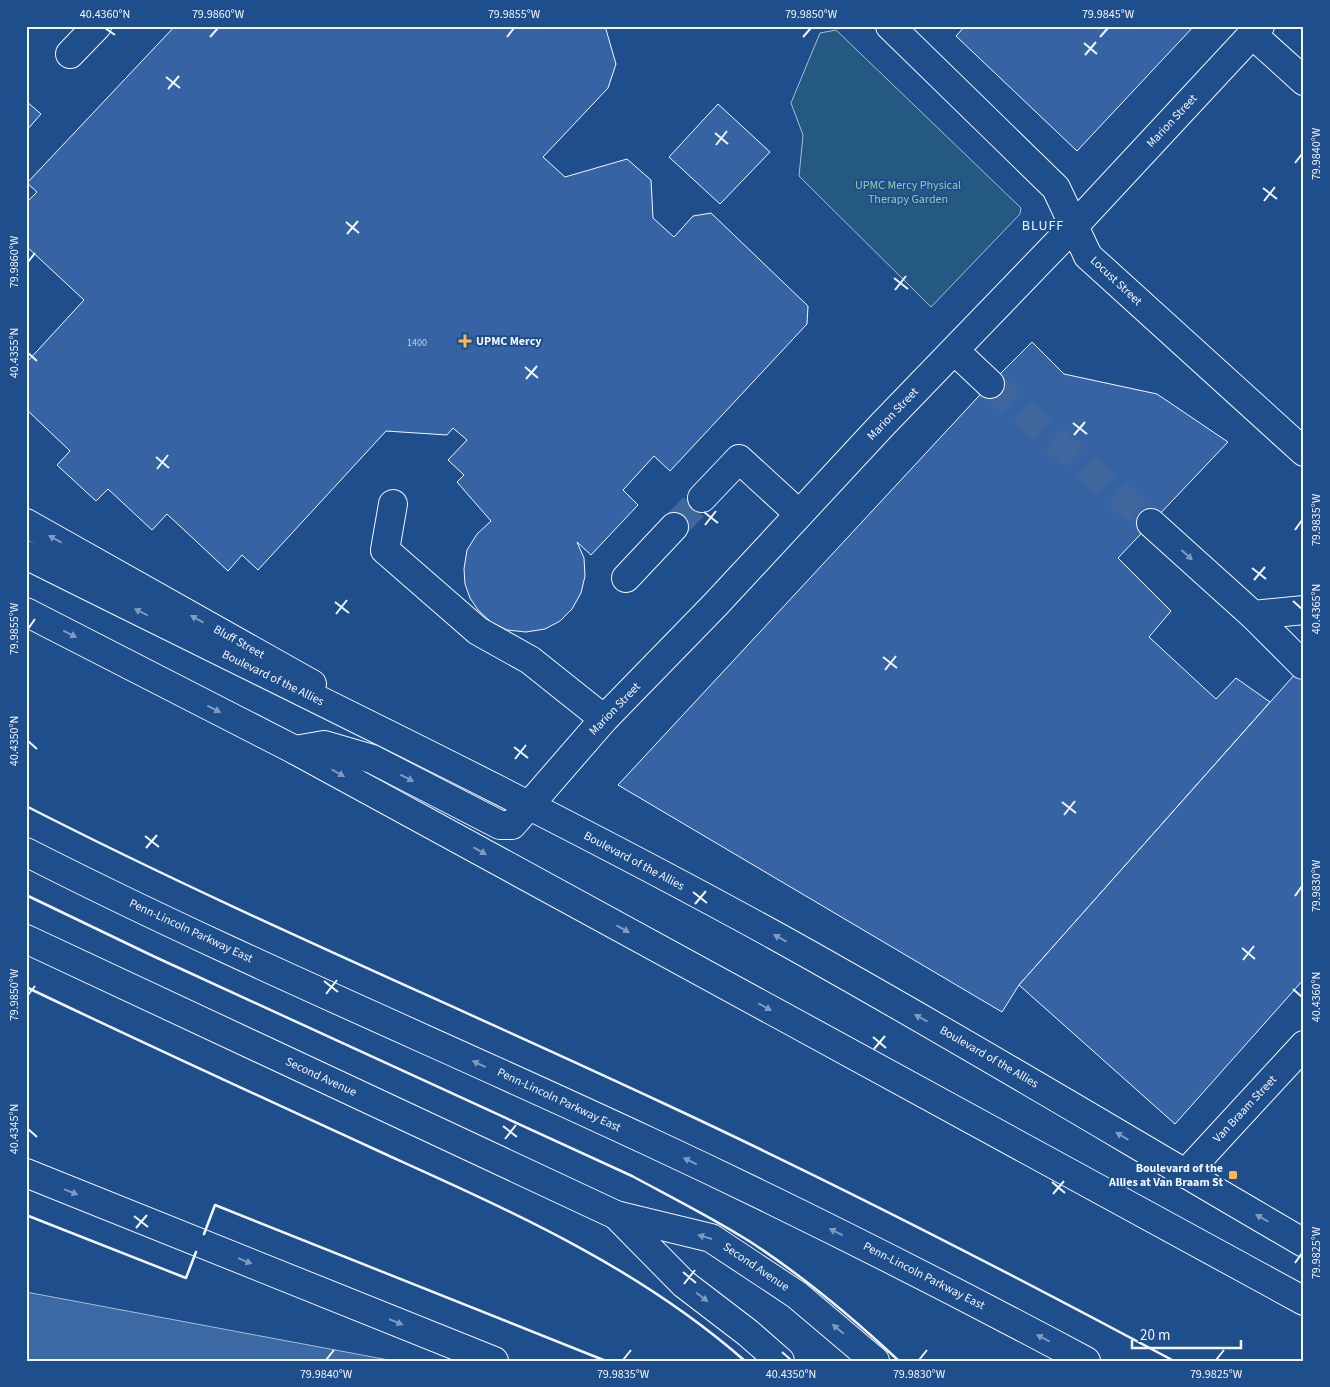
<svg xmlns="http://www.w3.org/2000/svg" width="1330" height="1387" viewBox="0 0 1330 1387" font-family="'Source Sans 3',sans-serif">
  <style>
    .green { fill: #245a82; stroke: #a8bbd7 }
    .water { fill: #3b69a3; stroke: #a8bbd7 }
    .building { fill: #3563a3; stroke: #f2f6ff }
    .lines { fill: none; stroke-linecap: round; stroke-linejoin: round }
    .minor-tunnel { stroke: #3f679d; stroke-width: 28; stroke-dasharray: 28 14; stroke-linecap: butt }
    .minor-casing { stroke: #f2f6ff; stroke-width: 30 }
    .major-casing { stroke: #f2f6ff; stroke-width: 30 }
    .highway-casing { stroke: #f2f6ff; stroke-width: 30 }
    .minor { stroke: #1f4e8c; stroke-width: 28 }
    .major { stroke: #1f4e8c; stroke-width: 28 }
    .highway { stroke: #1f4e8c; stroke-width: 28 }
    .wall { stroke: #f2f6ff; stroke-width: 2.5 }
    .oneway { fill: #7e9ac0 }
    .ticks { fill: none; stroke: #f2f6ff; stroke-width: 2 }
    .poi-dot { fill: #ffb74d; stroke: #1f4e8c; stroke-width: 2 }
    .labels { text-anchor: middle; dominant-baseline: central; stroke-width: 4; stroke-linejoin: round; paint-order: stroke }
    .number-label { font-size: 10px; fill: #c3d1e8 }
    .street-label { font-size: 12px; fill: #f2f6ff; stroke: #1f4e8c }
    .park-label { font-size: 12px; fill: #97c8a6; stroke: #1f4e8c }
    .poi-label { font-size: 12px; font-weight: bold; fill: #f2f6ff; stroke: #1f4e8c; text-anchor: start }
    .neighbourhood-label { font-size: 14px; letter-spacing: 1px; fill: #f2f6ff; stroke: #1f4e8c }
    .neatline { fill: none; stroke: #f2f6ff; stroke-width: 2 }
    .ticks-label { font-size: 12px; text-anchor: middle; fill: #f2f6ff }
  </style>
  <rect width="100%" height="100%" fill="#1f4e8c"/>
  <path class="green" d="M 836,30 L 1021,208 L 1020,214 L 931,307 L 799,176 L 803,135 L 791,103 L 820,33 Z"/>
  <path class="water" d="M 26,1292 L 394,1361 L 26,1361 Z"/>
  <g class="building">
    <path d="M 175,26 L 605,26 L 616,64 L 608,88 L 543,157 L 565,177 L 627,159 L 651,180 L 653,218 L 674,237 L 693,216 L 711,213 L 808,306 L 807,324 L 670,471 L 654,456 L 623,490 L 638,505 L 591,555 L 577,542 L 584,558 L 585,576 L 581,593 L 572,609 L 560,621 L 545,629 L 526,632 L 507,630 L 491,622 L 478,610 L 470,598 L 465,584 L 464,569 L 467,550 L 477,534 L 491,521 L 457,482 L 464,475 L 448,460 L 467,440 L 453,428 L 447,435 L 386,431 L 258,570 L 242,555 L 228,571 L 167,514 L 152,530 L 108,489 L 96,501 L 57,465 L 70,451 L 26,409 L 26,363 L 84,300 L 26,246 L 26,203 L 37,192 L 27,183 Z"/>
    <path d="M 965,26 L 1194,26 L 1077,151 L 956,36 Z"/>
    <path d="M 26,101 L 41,114 L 26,131 Z"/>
    <path d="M 718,104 L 770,152 L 720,204 L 669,157 Z"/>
    <path d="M 1032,342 L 1064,374 L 1157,394 L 1228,442 L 1118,558 L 1171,611 L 1149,637 L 1216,699 L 1236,678 L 1270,702 L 1019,985 L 1002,1012 L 618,785 L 990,384 Z"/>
    <path d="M 1304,664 L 1304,979 L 1175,1124 L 1019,985 Z"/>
  </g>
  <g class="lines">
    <g class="minor-tunnel">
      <path d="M 990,384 L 1151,523"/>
      <path d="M 674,527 L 702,498"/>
    </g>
    <g class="minor-casing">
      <g id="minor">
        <path d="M 890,26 L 1056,188 L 1088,256 L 1304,452"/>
        <path d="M 1252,34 L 1304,81"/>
        <path d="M 70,54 L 97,26"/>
        <path d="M 955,351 L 990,384"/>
        <path d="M 702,498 L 739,459 L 799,514"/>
        <path d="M 393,504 L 385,550 L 478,631 L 530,660 L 604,719"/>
        <path d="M 26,523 L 312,684"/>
        <path d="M 1151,523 L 1253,615 L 1303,665"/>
        <path d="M 626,578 L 674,527"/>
        <path d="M 1253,615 L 1304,610"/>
        <path d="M 295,750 L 324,745 L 372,759 L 500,825 L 512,825 L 604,719 L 715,605 L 883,424 L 1075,225 L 1260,26"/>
        <path d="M 1185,1174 L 1304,1045"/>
      </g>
    </g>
    <g class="major-casing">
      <g id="major">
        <path d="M 26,939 L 616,1215 L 711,1238 L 797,1295 L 875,1361"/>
        <path d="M 616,1215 L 684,1284 L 748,1333 L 780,1361"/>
      </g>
    </g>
    <g class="highway-casing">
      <g id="highway">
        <path d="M 26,555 C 276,680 529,800 774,935 C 953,1034 1127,1140 1304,1243"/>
        <path d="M 26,612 L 295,750 L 1304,1301"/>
        <path d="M 26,852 C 230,956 441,1044 648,1141 C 796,1210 942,1284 1086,1361"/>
        <path d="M 26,1173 L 494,1361"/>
      </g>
    </g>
    <use href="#minor" class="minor"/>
    <use href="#major" class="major"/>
    <use href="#highway" class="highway"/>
    <g class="wall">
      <path d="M 26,806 C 235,913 452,1004 665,1104 C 837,1184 1006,1271 1174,1361"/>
      <path d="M 26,895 L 153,956 L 632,1176 C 671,1197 711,1217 749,1241 C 803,1276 852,1317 899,1361"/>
      <path d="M 26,987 C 145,1044 265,1099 385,1154 C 513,1212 638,1267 745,1361"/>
      <path d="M 26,1215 L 186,1278 L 196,1252"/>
      <path d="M 204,1234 L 215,1205 L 606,1361"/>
    </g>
  </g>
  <defs><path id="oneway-solid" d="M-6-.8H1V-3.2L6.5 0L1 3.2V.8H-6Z" transform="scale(1.25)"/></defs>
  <g class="oneway">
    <use href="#oneway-solid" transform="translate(55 539) rotate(-151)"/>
    <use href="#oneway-solid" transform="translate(1187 555) rotate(42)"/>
    <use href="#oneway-solid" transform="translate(141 612) rotate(-154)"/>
    <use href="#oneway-solid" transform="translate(197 619) rotate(-151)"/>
    <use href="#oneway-solid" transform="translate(70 634) rotate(27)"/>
    <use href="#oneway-solid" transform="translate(214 709) rotate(27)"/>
    <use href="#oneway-solid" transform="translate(338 773) rotate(29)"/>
    <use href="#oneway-solid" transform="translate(407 778) rotate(27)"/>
    <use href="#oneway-solid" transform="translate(480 851) rotate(29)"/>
    <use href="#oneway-solid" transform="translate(623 929) rotate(29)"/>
    <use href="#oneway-solid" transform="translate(780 938) rotate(-151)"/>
    <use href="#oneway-solid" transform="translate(765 1007) rotate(29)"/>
    <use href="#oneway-solid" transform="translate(921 1018) rotate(-151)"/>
    <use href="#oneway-solid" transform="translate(479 1064) rotate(-155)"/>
    <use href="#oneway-solid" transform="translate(1122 1136) rotate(-149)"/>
    <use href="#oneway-solid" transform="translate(690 1161) rotate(-154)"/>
    <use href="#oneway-solid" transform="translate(71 1192) rotate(22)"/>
    <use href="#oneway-solid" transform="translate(1262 1218) rotate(-150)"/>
    <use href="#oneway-solid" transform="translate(836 1232) rotate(-153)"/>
    <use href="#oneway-solid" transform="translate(705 1237) rotate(-164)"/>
    <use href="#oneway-solid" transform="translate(245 1261) rotate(22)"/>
    <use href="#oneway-solid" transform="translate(702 1297) rotate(37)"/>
    <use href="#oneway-solid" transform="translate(396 1322) rotate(22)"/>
    <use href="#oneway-solid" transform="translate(838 1329) rotate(-140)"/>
    <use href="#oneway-solid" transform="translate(1043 1338) rotate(-152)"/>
  </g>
  <path class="ticks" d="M 105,28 L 115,35M 210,37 L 218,28M 507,37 L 514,28M 803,37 L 811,28M 1100,37 L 1108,28M 1084,43 L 1097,54M 1085,55 L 1096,42M 166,77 L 180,88M 168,89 L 179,76M 715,133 L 728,144M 716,145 L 727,131M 1295,163 L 1302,154M 1263,188 L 1277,199M 1264,201 L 1275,187M 346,222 L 359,233M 347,234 L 358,221M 28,262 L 35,253M 894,278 L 908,289M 895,290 L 906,276M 28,353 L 37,361M 525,367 L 538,378M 526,379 L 537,366M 1073,423 L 1087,434M 1074,435 L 1085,422M 156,457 L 169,468M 157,469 L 168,455M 704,512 L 718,523M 705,525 L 716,511M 1295,530 L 1302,520M 1252,568 L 1266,579M 1254,580 L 1265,567M 1293,601 L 1302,609M 335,602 L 349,613M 336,614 L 347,600M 28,629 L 35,619M 883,657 L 897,668M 885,670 L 896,656M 28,741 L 37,749M 514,747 L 528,758M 515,759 L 526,745M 1062,802 L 1076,813M 1064,815 L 1075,801M 145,836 L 159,847M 146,848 L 157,835M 693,892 L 707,903M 1295,896 L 1302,886M 695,904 L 706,891M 1242,948 L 1255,959M 1243,960 L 1254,946M 324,981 L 338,992M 1293,989 L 1302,997M 326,994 L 337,980M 28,995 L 35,986M 873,1037 L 886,1048M 874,1049 L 885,1036M 503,1126 L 517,1137M 28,1129 L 37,1137M 505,1139 L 516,1125M 1052,1182 L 1065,1193M 1053,1194 L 1064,1181M 134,1216 L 148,1227M 136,1228 L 147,1215M 1295,1263 L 1302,1253M 683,1272 L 696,1283M 684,1284 L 695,1270M 782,1352 L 791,1360M 326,1360 L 334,1350M 623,1360 L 631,1350M 919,1360 L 927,1350M 1216,1360 L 1224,1350"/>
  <g class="poi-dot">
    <path d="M462.5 333.5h5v5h5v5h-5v5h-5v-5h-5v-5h5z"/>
    <rect x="1228" y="1170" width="10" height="10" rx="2.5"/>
  </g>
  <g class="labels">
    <g class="number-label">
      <text x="417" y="343">1400</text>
    </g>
    <g class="street-label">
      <text transform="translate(1172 121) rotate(-47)">Marion Street</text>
      <text transform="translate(1116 281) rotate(43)">Locust Street</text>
      <text transform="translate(893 414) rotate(-46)">Marion Street</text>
      <text transform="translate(239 642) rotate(29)">Bluff Street</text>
      <text transform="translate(273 678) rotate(26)">Boulevard of the Allies</text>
      <text transform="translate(615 709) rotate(-46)">Marion Street</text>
      <text transform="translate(634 861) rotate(28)">Boulevard of the Allies</text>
      <text transform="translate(191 931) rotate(25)">Penn-Lincoln Parkway East</text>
      <text transform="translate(989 1057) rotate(30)">Boulevard of the Allies</text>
      <text transform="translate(321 1077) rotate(25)">Second Avenue</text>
      <text transform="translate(559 1100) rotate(25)">Penn-Lincoln Parkway East</text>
      <text transform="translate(1245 1109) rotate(-47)">Van Braam Street</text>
      <text transform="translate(756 1267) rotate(34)">Second Avenue</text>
      <text transform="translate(924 1276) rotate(27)">Penn-Lincoln Parkway East</text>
    </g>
    <g class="park-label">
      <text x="908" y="185">UPMC Mercy Physical<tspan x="908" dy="14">Therapy Garden</tspan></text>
    </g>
    <g class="poi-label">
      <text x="476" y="341">UPMC Mercy</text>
      <text x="1223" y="1168" text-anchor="end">Boulevard of the<tspan x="1223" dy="14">Allies at Van Braam St</tspan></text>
    </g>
    <g class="neighbourhood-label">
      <text x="1043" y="226">BLUFF</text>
    </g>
  </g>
  <rect width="1330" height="1387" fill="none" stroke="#1f4e8c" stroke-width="55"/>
  <path d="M1132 1340v8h109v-8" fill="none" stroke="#f2f6ff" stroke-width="2.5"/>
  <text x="1140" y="1340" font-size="15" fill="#f2f6ff" stroke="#1f4e8c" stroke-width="4" paint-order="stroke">20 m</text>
  <rect x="28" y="28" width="1274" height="1332" class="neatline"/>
  <g class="ticks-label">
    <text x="105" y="18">40.4360°N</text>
    <text x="218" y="18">79.9860°W</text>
    <text x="514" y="18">79.9855°W</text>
    <text x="811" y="18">79.9850°W</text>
    <text x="1108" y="18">79.9845°W</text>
    <text transform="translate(1316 154) rotate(-90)" y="4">79.9840°W</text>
    <text transform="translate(14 262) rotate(-90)" y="4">79.9860°W</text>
    <text transform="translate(14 353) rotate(-90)" y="4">40.4355°N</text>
    <text transform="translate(1316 520) rotate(-90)" y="4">79.9835°W</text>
    <text transform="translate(1316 609) rotate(-90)" y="4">40.4365°N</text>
    <text transform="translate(14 629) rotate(-90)" y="4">79.9855°W</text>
    <text transform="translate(14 741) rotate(-90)" y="4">40.4350°N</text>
    <text transform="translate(1316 886) rotate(-90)" y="4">79.9830°W</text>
    <text transform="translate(14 995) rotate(-90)" y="4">79.9850°W</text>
    <text transform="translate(1316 997) rotate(-90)" y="4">40.4360°N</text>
    <text transform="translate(14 1129) rotate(-90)" y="4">40.4345°N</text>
    <text transform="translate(1316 1253) rotate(-90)" y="4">79.9825°W</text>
    <text x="326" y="1378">79.9840°W</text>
    <text x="623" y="1378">79.9835°W</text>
    <text x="791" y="1378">40.4350°N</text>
    <text x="919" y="1378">79.9830°W</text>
    <text x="1216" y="1378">79.9825°W</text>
  </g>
</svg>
